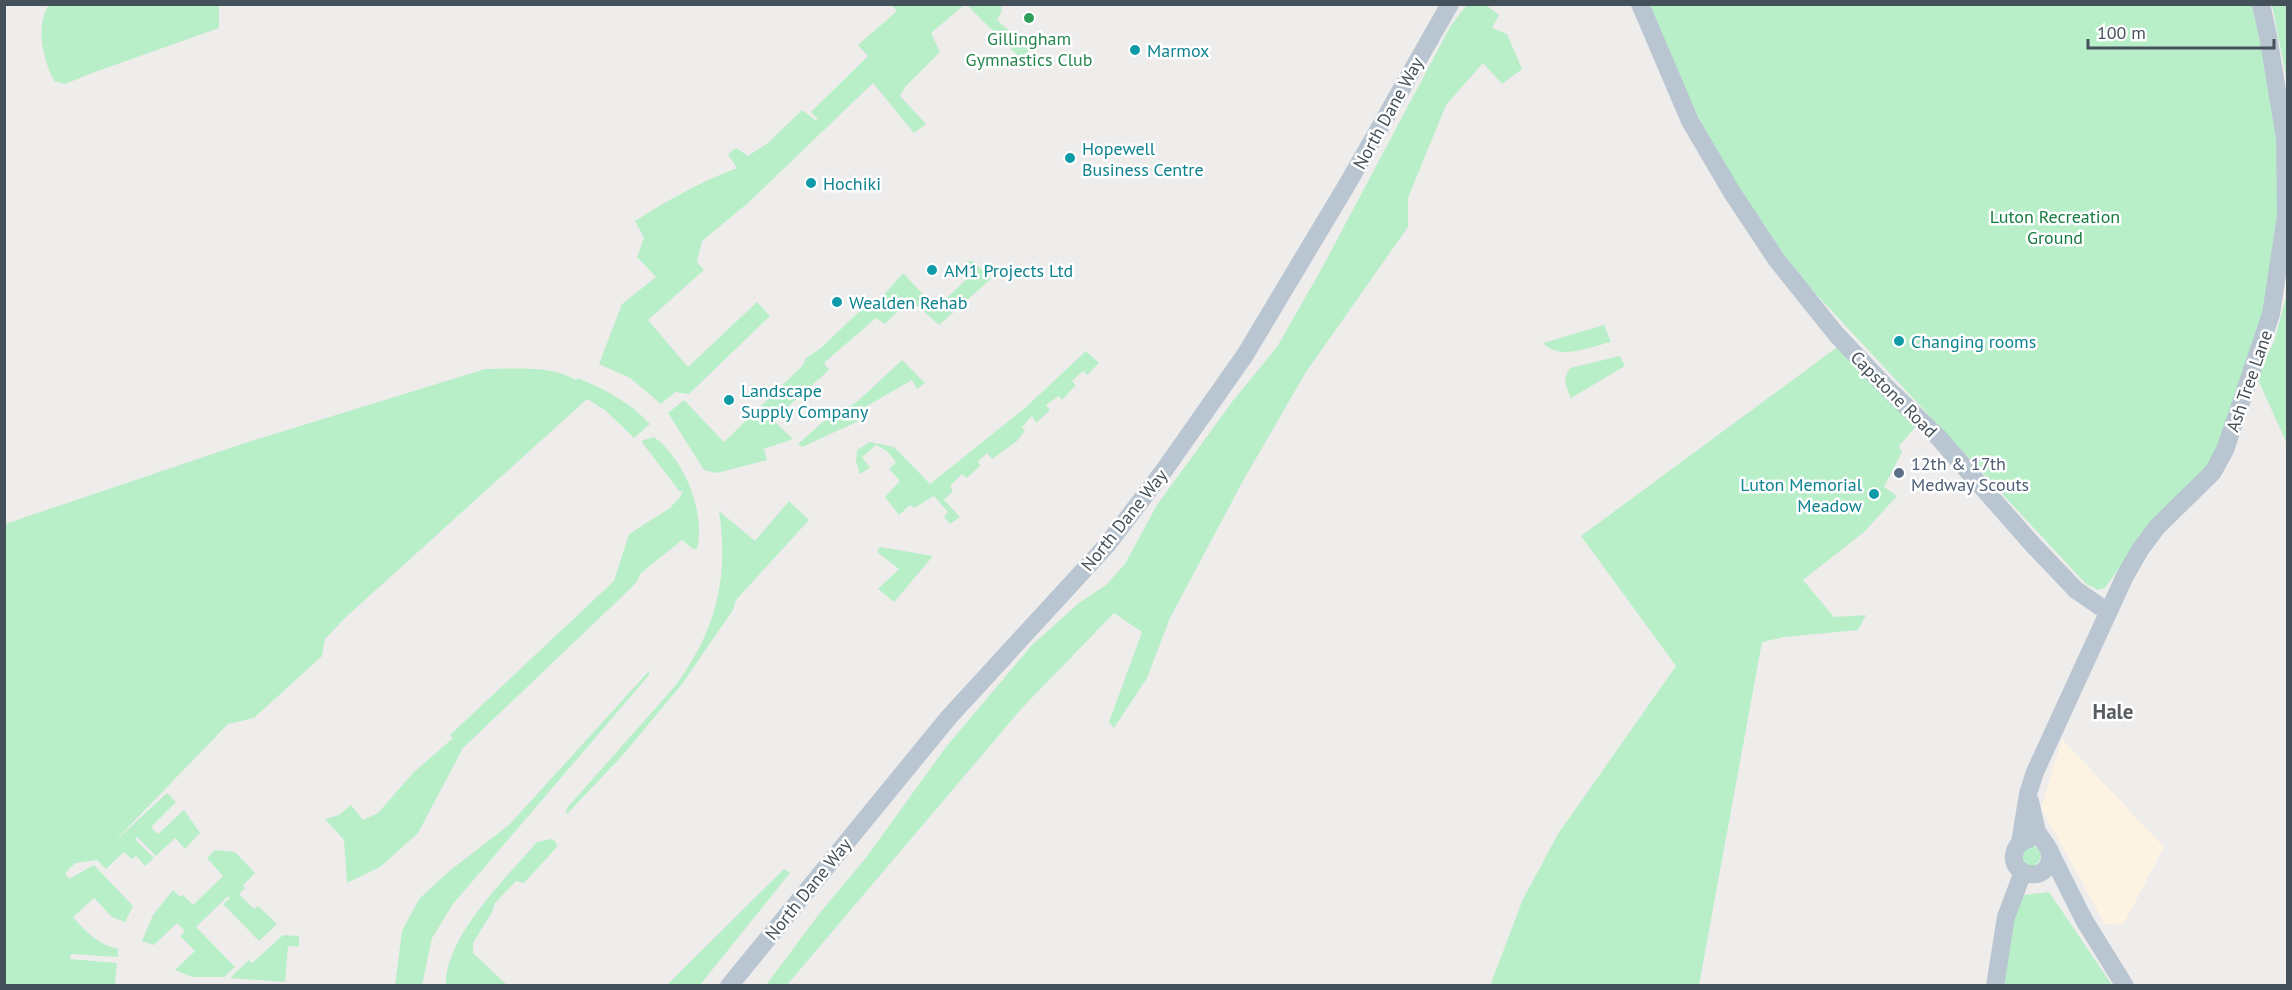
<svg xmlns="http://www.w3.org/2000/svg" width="2292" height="990" viewBox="0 0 2292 990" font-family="'PT Sans',sans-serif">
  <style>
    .commercial { fill: #fcf3e3 }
    .green { fill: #b8efc9 }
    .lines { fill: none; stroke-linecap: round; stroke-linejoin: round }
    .secondary { stroke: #b9c6d1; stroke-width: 18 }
    .leisure-dot { fill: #2e9e5b; stroke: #fff; stroke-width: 2 }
    .culture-dot { fill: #0f9aa8; stroke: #fff; stroke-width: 2 }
    .service-dot { fill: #5c6f8a; stroke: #fff; stroke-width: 2 }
    .labels { text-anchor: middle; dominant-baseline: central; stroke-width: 5; stroke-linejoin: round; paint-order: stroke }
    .leisure-label { font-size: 18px; fill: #27864d; stroke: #fff }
    .culture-label { font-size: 18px; fill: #0d838f; stroke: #fff; text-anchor: start }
    .street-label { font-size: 18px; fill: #44515a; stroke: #fff }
    .park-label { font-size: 18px; fill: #147b3f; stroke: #fff }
    .service-label { font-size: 18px; fill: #4e5e75; stroke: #fff; text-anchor: start }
    .quarter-label { font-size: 21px; font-weight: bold; fill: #595d61; stroke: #fff }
  </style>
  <rect width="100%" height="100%" fill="#efecec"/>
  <path class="commercial" d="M 2062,739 L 2164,847 L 2123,925 L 2105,924 L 2041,808 Z"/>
  <g class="green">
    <path d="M 49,4 L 219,5 L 219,28 L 95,72 L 65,84 L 54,81 C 43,59 35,27 49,4 Z"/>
    <path d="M 891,5 L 964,5 L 931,33 L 940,52 L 905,87 L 900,96 L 926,124 L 914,133 L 873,83 L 748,203 L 702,241 L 697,262 L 704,270 L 648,320 L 688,367 L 757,302 L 770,316 L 689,394 L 675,392 L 661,404 L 630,378 L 599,364 L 622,304 L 656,277 L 637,257 L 644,238 L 635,221 C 668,200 700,182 737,168 L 728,154 L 736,148 L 748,156 L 768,143 L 802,110 L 815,120 L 818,119 L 811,112 L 868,56 L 858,45 L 897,11 Z"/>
    <path d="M 967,5 L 1001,5 L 1002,11 L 997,20 L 1031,50 L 1020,58 Z"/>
    <path d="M 1467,5 L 1486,5 L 1499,15 L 1492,28 L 1507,34 L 1522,69 L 1502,84 L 1483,63 L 1446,105 L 1408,198 L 1408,227 L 1306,372 L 1244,479 L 1170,618 L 1147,678 L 1114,728 L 1109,722 L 1142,632 L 1114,613 L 1022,708 L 787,985 L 766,985 L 819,914 L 865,859 L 946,747 L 1032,645 L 1079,603 L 1106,585 L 1125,564 L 1157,505 L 1232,402 L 1277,347 L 1322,268 L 1451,25 Z"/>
    <path d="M 1644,5 L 2253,5 L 2276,120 L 2279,227 L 2269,307 L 2215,458 L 2119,568 L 2105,588 L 2098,590 L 2086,584 L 1803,280 L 1742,197 L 1717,156 Z"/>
    <path d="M 2272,5 L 2287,5 L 2287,81 Z"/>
    <path d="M 968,261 L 973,261 L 991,279 L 939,325 L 910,299 L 885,324 L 876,318 L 824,363 L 829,370 L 773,420 L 793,439 L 764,449 L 767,460 L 717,473 L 704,470 L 668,413 L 684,400 L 724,442 L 803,365 L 805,359 L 821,348 L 866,305 L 881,298 L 903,273 L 936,308 L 969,277 L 961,268 Z"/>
    <path d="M 2287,293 L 2287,444 L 2256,375 L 2274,342 Z"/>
    <path d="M 1604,325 L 1611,342 C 1589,347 1560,361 1543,343 Z"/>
    <path d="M 1840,345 L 1918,424 L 1899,446 L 1902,452 L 1884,487 L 1897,496 L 1864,532 L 1803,580 L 1834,617 L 1866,615 L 1858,630 L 1784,637 L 1762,642 L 1699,985 L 1490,986 L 1523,899 L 1558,834 L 1676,666 L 1581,536 Z"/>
    <path d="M 1086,351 L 1099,363 L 1087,375 L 1083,371 L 1072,381 L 1076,385 L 1062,400 L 1059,396 L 1046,405 L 1050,410 L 1036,423 L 1032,416 L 1022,427 L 1025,431 L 1017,441 L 992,459 L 987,453 L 978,461 L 980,466 L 967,478 L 962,474 L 950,486 L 953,491 L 944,500 L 960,517 L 950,524 L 944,517 L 948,512 L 934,496 L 914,508 L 910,505 L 899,515 L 885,497 L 900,481 L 889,469 L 896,462 L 887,451 L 876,445 L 862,457 L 870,468 L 860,474 L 856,462 L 857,450 L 870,442 L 894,447 L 930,484 L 1025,408 Z"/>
    <path d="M 1620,356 L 1625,366 L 1571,398 C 1566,386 1562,380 1570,368 Z"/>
    <path d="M 902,360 L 925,383 L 917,389 L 912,380 L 862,409 L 863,419 L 802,447 L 798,444 L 832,414 L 842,411 L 858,401 Z"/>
    <path d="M 485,369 C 514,369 550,365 576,380 L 578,378 C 604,389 630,402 650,424 L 634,438 L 605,410 L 587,399 L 346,617 L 325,639 L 322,656 L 254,718 L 228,724 L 112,844 L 167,793 L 176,802 L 151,827 L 158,834 L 184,810 L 200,833 L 185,849 L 175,838 L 156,856 L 137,837 L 135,839 L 154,858 L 145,866 L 136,856 L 132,859 L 124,852 L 106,869 L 97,860 L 75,863 L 65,873 L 69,879 L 94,865 L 133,906 L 125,922 L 112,917 L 94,898 L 73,917 C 86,932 99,945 118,949 L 118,957 L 71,954 L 70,959 L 117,963 L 115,985 L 5,985 L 5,524 L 248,442 Z"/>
    <path d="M 654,437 C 684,459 706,512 697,549 L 693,549 L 682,540 L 640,574 L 638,580 L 632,587 L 463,748 L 418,833 L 380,867 L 347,883 L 344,840 L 325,819 L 339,815 L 351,805 L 363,820 L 378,813 L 413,773 L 453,738 L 450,735 L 614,581 L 629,534 L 670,508 L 680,497 L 683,490 L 680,492 L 641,441 Z"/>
    <path d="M 789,501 L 809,520 L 736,600 L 733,610 L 682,684 L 622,756 L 566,815 L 567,808 L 676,685 C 716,630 729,578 719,511 L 755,541 Z"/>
    <path d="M 880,547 L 933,556 L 894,602 L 878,589 L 899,569 L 877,552 Z"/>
    <path d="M 649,671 L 649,675 L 453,904 L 432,938 L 422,985 L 395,985 L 402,931 L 419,899 L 448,872 L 509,825 Z"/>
    <path d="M 551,839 L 556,842 L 557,847 L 524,883 L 516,881 L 495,903 L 492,912 L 473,943 L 473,953 L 507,985 L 446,985 C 444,938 507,877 537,842 Z"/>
    <path d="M 2032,845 L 2038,848 C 2044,856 2041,861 2034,866 L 2025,865 L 2020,853 Z"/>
    <path d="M 215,850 L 235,852 L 255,873 L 243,885 L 245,888 L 239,894 L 254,909 L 258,906 L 277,924 L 259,941 L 223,904 L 230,898 L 228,896 L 196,927 L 235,967 L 224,977 L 192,977 L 175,970 L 195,951 L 180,936 L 185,931 L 177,923 L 154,945 L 142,941 L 153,915 L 173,890 L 180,897 L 183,895 L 193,905 L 223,876 L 207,858 Z"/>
    <path d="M 784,869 L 790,873 L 700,985 L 667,985 Z"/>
    <path d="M 2049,892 L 2112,985 L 2001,986 L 2008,928 L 2024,895 Z"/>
    <path d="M 283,935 L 299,936 L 299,947 L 288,946 L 285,982 L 230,978 L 249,960 L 252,963 Z"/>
  </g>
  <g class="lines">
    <g class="secondary">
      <path d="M 1640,4 L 1690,121 L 1731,191 L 1776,259 L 1836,334 L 1886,387 L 1938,437 L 2033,545 L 2076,590 L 2108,612"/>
      <path d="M 2030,801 L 2037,832 L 2047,846 L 2084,920 L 2125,986"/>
      <path d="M 2029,839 C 2023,840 2018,843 2015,851 C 2006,878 2054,886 2050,851"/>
      <path d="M 2020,843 L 2028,794 L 2035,772 L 2125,576 L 2140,550 L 2157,527 L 2213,472 L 2225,450 L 2271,314 L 2286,216 L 2285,138 L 2268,36 L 2261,4"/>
      <path d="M 729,986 L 949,717 L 1107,545 L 1165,469 L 1245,355 L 1348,183 L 1450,4"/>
      <path d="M 1995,986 L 2006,917 L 2023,872"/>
    </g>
  </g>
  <circle class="leisure-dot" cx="1029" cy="18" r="6"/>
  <g class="culture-dot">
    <circle cx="1135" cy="50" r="6"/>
    <circle cx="1070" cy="158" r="6"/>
    <circle cx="811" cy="183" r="6"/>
    <circle cx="932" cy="270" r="6"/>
    <circle cx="837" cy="302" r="6"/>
    <circle cx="1899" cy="341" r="6"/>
    <circle cx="729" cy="400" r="6"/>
    <circle cx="1874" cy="494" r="6"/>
  </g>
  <circle class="service-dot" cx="1899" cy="473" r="6"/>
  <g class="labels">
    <g class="leisure-label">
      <text x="1029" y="38">Gillingham<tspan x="1029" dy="21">Gymnastics Club</tspan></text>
    </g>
    <g class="culture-label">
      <text x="1147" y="50">Marmox</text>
      <text x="1082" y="148">Hopewell<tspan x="1082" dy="21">Business Centre</tspan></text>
      <text x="823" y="183">Hochiki</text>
      <text x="944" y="270">AM1 Projects Ltd</text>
      <text x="849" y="302">Wealden Rehab</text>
      <text x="1911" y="341">Changing rooms</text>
      <text x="741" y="390">Landscape<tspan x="741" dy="21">Supply Company</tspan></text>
      <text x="1862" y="484" text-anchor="end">Luton Memorial<tspan x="1862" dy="21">Meadow</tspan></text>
    </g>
    <g class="street-label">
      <text transform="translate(1388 113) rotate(-61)">North Dane Way</text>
      <text transform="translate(2249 381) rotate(-71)">Ash Tree Lane</text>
      <text transform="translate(1894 394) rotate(45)">Capstone Road</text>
      <text transform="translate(1124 520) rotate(-51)">North Dane Way</text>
      <text transform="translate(808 889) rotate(-51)">North Dane Way</text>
    </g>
    <g class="park-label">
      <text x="2055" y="216">Luton Recreation<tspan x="2055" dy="21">Ground</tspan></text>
    </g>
    <g class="service-label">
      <text x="1911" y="463">12th &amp; 17th<tspan x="1911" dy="21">Medway Scouts</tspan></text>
    </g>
    <g class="quarter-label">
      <text x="2113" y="711">Hale</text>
    </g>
  </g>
  <rect width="2292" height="990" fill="none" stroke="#44515a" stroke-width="12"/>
  <path d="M2088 39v9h186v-9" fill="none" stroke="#44515a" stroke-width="3"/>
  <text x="2097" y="39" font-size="18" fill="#44515a" stroke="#ffffff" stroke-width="4.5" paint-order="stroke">100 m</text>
</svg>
